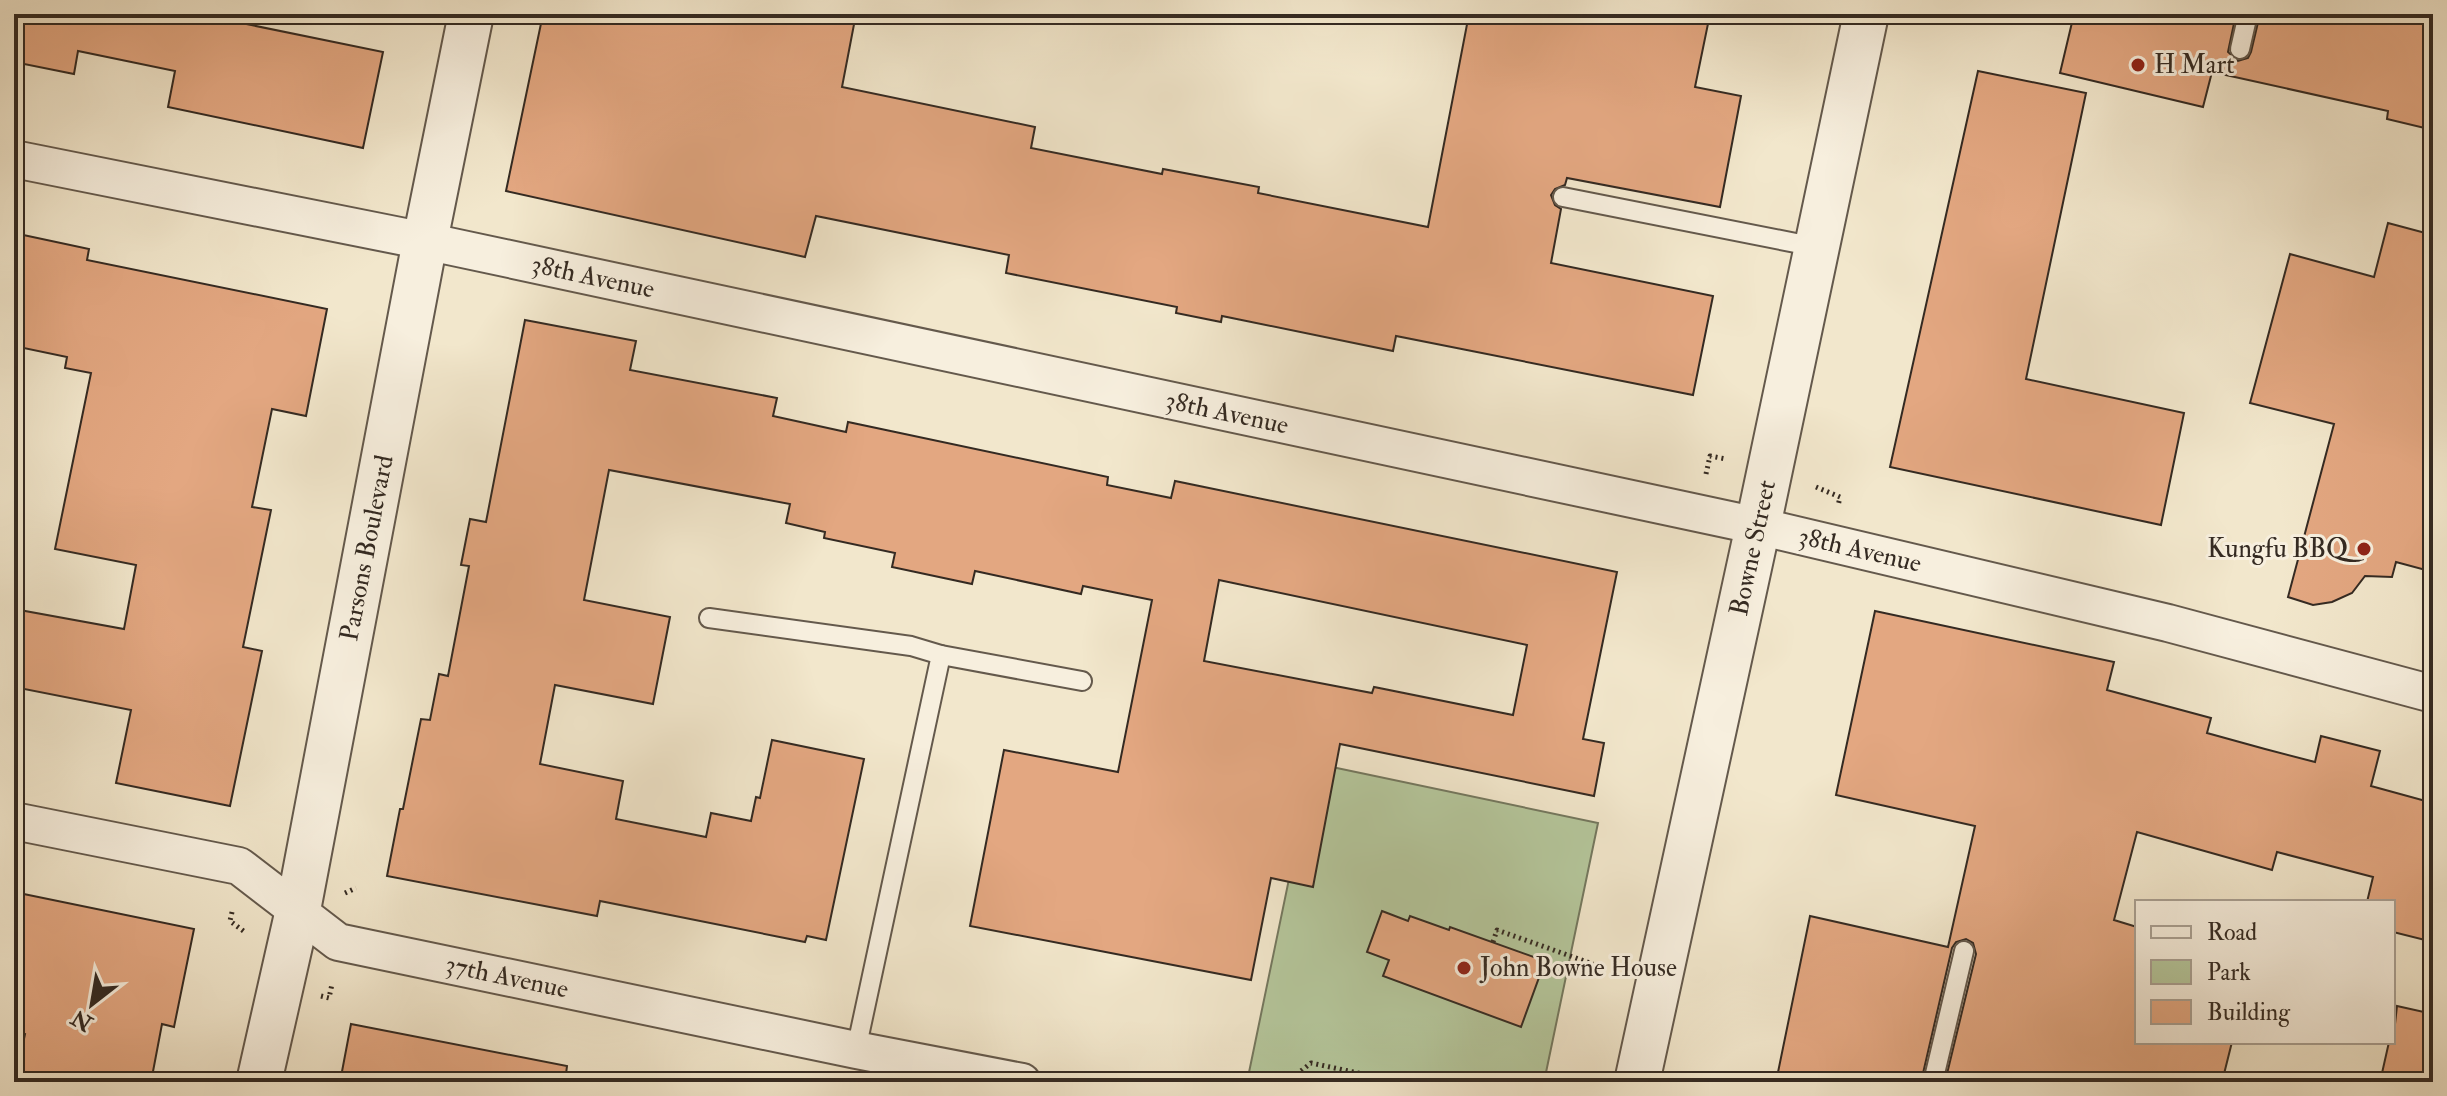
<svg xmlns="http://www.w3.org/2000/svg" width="2447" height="1096" viewBox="0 0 2447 1096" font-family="'IM FELL Double Pica',serif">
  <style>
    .green { fill: #b5c79c; stroke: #74785f; stroke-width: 2 }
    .building { fill: #e3a781; stroke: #342a22; stroke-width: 2; fill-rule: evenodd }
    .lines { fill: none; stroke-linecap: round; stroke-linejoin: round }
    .service-casing { stroke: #64594c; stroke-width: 22 }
    .minor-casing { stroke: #64594c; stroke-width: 40 }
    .tertiary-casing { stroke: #64594c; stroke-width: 48 }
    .path { stroke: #342a22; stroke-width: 5; stroke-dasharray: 2 4; stroke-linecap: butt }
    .service { stroke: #f7efde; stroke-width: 18 }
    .minor { stroke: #f7efde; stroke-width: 36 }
    .tertiary { stroke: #f7efde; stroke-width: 44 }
    .poi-dot { fill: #8f2418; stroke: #f7efde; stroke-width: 3 }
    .labels { text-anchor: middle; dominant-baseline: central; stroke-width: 6; stroke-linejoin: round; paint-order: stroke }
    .poi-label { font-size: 26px; fill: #342a22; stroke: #f7efde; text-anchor: start }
    .street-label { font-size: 26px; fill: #342a22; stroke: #f7efde }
  </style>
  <rect width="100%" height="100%" fill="#f2e7cc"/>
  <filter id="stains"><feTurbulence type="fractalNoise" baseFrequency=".0025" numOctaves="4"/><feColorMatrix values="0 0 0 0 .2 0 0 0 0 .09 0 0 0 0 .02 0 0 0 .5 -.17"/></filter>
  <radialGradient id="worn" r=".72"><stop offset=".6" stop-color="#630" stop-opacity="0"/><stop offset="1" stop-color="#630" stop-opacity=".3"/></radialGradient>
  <path class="green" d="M 1313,763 L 1598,823 L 1544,1082 L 1247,1082 Z"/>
  <g class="building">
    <path d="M 14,14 L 197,14 L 383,52 L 363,148 L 168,107 L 175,71 L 78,51 L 74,74 L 14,62 Z"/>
    <path d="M 543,14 L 856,14 L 842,87 L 1035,127 L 1031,148 L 1162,174 L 1163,169 L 1259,187 L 1258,193 L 1428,227 L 1469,14 L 1710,14 L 1695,87 L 1741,96 L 1720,207 L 1567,178 L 1565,185 L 1555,189 L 1551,195 L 1555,205 L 1561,209 L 1551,263 L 1713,296 L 1693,395 L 1396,336 L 1393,351 L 1222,316 L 1221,322 L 1176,313 L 1177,307 L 1006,273 L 1009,255 L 816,216 L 805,257 L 506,191 Z"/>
    <path d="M 2074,14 L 2236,14 L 2228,52 L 2238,61 L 2248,58 L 2251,52 L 2260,14 L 2433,14 L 2433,130 L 2387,119 L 2388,111 L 2212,72 L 2203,107 L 2060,73 Z"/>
    <path d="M 1978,71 L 2086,93 L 2026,379 L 2184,413 L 2161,525 L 1890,467 Z"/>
    <path d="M 2388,223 L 2433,235 L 2433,572 L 2396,562 L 2392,577 L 2365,576 L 2352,593 L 2332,602 L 2313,605 L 2288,597 L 2334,424 L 2250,403 L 2290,254 L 2374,277 Z"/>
    <path d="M 14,233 L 89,249 L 87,260 L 327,309 L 306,416 L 272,409 L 252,507 L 271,510 L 243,647 L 262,651 L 230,806 L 116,783 L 131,710 L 14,687 L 14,609 L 124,629 L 136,565 L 55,549 L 91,373 L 65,368 L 67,357 L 14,346 Z"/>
    <path d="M 525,320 L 636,341 L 630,370 L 777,398 L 773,416 L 846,432 L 848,422 L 1108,477 L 1107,485 L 1171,498 L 1175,481 L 1617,572 L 1583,739 L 1604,743 L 1594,796 L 1340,744 L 1313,887 L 1271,878 L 1251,980 L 970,926 L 1004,750 L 1118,772 L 1152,600 L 1083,586 L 1081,594 L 975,571 L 972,584 L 892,567 L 895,553 L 824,538 L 825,532 L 786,523 L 790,504 L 609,470 L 584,600 L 670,617 L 653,704 L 555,685 L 540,764 L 623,781 L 616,819 L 706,837 L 711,813 L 751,821 L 756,797 L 760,798 L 772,740 L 864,759 L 826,940 L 807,936 L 805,942 L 600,901 L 597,916 L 387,876 L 400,809 L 403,809 L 421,719 L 430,720 L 439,674 L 448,676 L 469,566 L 461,565 L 470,519 L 486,522 ZM 1219,580 L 1527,645 L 1513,715 L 1374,687 L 1372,693 L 1204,661 Z"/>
    <path d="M 1875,611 L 2114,662 L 2107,690 L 2211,718 L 2207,733 L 2265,749 L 2315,762 L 2321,736 L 2380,751 L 2371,786 L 2433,803 L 2433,942 L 2393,932 L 2393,902 L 2367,902 L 2373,877 L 2277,852 L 2272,870 L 2137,832 L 2114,920 L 2137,927 L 2137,1042 L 2232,1042 L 2222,1082 L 1945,1082 L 1976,954 L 1973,943 L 1966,939 L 1956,942 L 1952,948 L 1921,1082 L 1776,1082 L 1810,916 L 1948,947 L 1975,826 L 1836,795 Z"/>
    <path d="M 14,892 L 194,929 L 174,1027 L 162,1024 L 151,1082 L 15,1082 L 25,1034 L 14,1032 Z"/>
    <path d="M 1382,911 L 1408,921 L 1410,916 L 1449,930 L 1450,927 L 1545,961 L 1521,1027 L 1383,976 L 1389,960 L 1367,952 Z"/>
    <path d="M 2397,1006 L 2433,1014 L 2433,1064 L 2429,1082 L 2380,1082 L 2389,1042 L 2393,1042 Z"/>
    <path d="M 351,1024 L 567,1066 L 565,1082 L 340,1082 Z"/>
  </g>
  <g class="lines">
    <g class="service-casing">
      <g id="service">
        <path d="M 2240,49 L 2248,14"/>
        <path d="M 1563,197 L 1816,247"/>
        <path d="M 709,618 L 911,646 L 941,655 L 856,1050"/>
        <path d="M 941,655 L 1082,681"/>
        <path d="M 1933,1082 L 1964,951"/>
      </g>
    </g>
    <g class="minor-casing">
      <g id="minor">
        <path d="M 14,159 L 425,241 L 1758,526 L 2168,623 L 2433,694"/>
        <path d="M 14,821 L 239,866 L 338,942 L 856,1050 L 1022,1082"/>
      </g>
    </g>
    <g class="tertiary-casing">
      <g id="tertiary">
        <path d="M 259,1082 L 298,910 L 425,241 L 471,14"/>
        <path d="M 1637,1082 L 1758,526 L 1866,14"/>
      </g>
    </g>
    <g class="path">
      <path d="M 1706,474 L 1710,456 L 1726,459"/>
      <path d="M 1816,487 L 1840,497 L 1838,506"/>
      <path d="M 345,893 L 356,888"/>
      <path d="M 232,912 L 230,921 L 246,933"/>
      <path d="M 1493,942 L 1497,930 L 1593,964"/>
      <path d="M 321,996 L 329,998 L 332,984"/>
      <path d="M 1287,1082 L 1311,1063 L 1400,1082"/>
    </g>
    <use href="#service" class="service"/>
    <use href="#minor" class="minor"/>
    <use href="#tertiary" class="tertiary"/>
  </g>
  <g class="poi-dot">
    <circle cx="2138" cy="65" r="8"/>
    <circle cx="2364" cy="549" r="8"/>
    <circle cx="1464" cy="968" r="8"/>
  </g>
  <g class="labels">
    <g class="poi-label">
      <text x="2154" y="65">H Mart</text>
      <text x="2348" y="549" text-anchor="end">Kungfu BBQ</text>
      <text x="1480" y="968">John Bowne House</text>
    </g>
    <g class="street-label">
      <text transform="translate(593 277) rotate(12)">38th Avenue</text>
      <text transform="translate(1227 413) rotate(12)">38th Avenue</text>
      <text transform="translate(367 548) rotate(-79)">Parsons Boulevard</text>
      <text transform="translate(1753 548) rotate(-78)">Bowne Street</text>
      <text transform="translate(1860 550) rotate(13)">38th Avenue</text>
      <text transform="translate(507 977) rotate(12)">37th Avenue</text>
    </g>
  </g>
  <rect width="2447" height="1096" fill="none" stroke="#f2e7cc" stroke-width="48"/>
  <rect x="16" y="16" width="2415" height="1064" fill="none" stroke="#342a22" stroke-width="4"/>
  <rect x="24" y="24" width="2399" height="1048" fill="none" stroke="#342a22" stroke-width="2"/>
  <rect x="2135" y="900" width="260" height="144" fill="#f7efde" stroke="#a9a093" stroke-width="2"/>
  <rect x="2151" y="926" width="40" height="12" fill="#f7efde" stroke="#a9a093" stroke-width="2"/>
  <text x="2207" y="940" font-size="24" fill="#342a22">Road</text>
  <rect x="2151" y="960" width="40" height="24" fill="#b5c79c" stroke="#a9a093" stroke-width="2"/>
  <text x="2207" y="980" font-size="24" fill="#342a22">Park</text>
  <rect x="2151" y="1000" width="40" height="24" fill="#e3a781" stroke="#a9a093" stroke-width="2"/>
  <text x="2207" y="1020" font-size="24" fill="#342a22">Building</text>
  <g transform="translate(92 1004) rotate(211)" stroke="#f7efde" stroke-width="6" paint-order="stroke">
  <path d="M0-6L14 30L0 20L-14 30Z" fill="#342a22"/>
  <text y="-12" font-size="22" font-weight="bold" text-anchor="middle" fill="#342a22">N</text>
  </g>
  <rect width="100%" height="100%" filter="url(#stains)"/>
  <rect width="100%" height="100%" fill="url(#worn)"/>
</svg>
